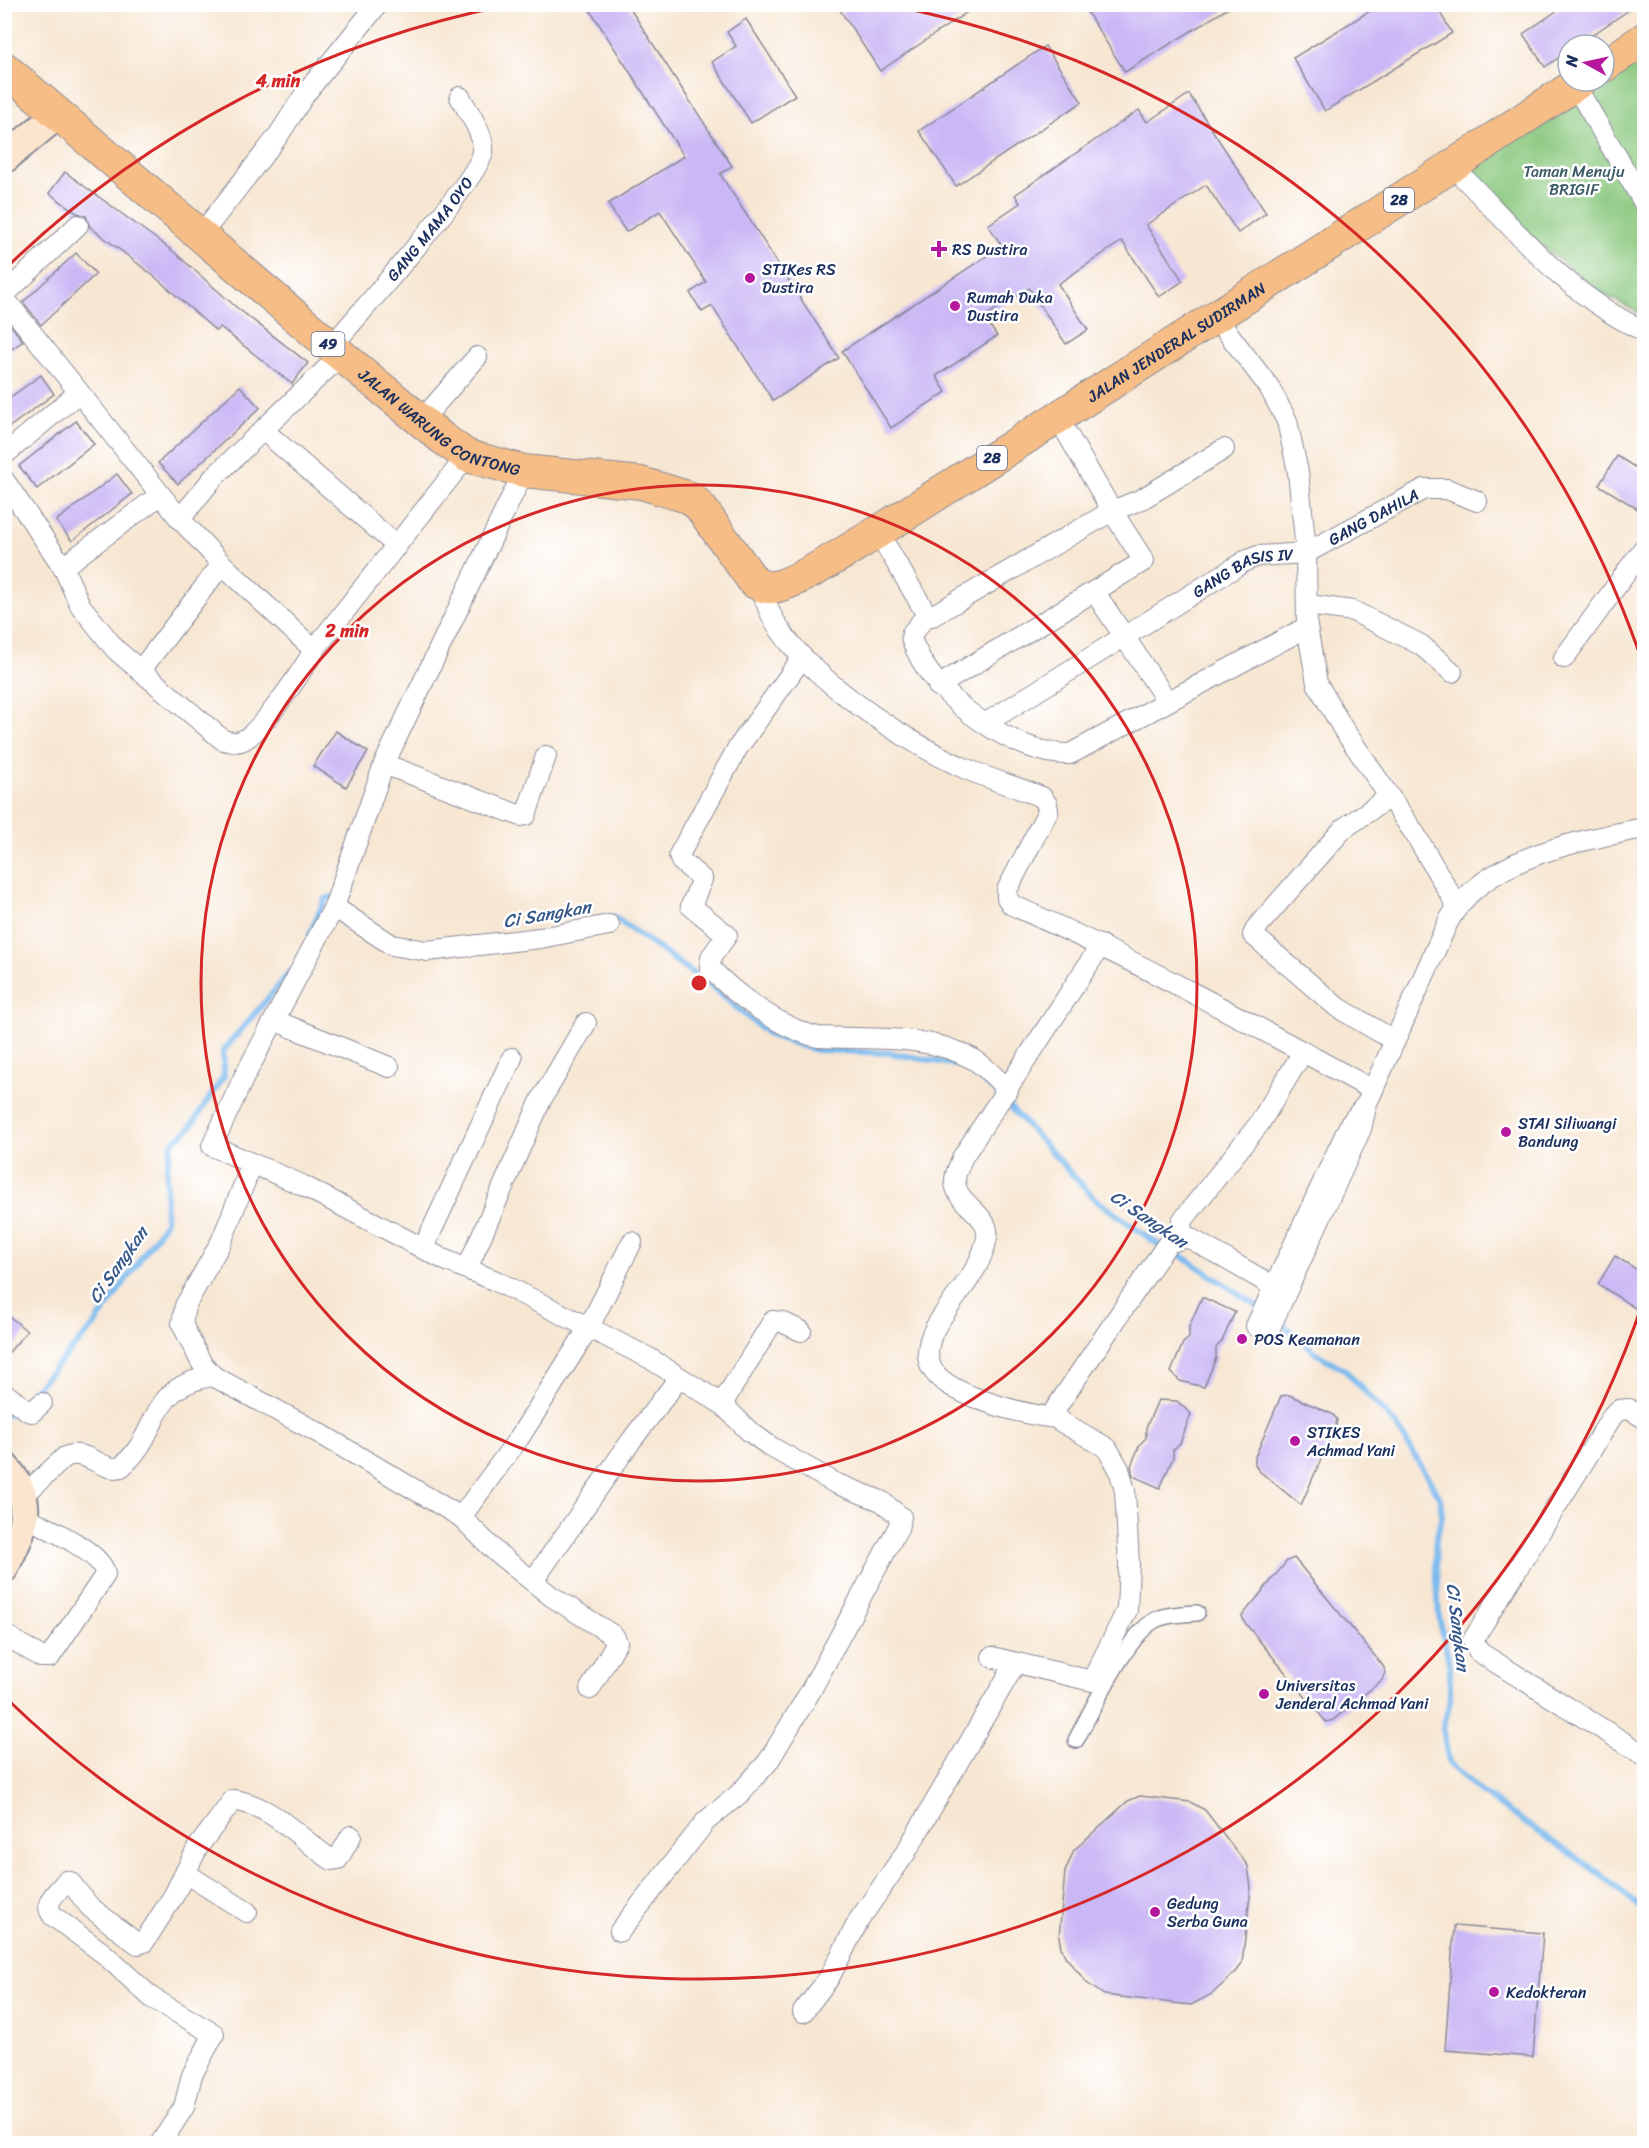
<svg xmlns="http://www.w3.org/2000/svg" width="1649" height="2148" viewBox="0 0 1649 2148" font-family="Sriracha,sans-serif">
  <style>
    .green { fill: #89c77d; stroke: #527b6e; stroke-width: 1.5 }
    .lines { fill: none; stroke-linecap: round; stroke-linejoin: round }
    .stream { stroke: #79b9ee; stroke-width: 6 }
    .building { fill: #cab7f5 }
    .pedestrian-casing { stroke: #898a98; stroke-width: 18 }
    .minor-casing { stroke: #898a98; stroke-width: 22 }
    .secondary-casing { stroke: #898a98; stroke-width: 32 }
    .primary-casing { stroke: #898a98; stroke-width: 34 }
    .pedestrian { stroke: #fff; stroke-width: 15 }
    .minor { stroke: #fff; stroke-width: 20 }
    .secondary { stroke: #fbe5cf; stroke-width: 28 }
    .primary { stroke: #f6be86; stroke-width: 32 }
    .ring { fill: none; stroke: #d62828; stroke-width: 3 }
    .poi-dot { fill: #b5179e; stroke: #fff; stroke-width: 2 }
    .labels { text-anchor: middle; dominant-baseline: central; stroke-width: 5; stroke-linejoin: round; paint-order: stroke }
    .shield { fill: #fff; stroke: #5f6d8e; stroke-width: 1.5 }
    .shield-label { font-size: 15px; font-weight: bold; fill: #1b2f5e }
    .park-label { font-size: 16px; fill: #3c5d67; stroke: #fff }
    .street-label { font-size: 16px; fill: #1b2f5e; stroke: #fff }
    .poi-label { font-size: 16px; fill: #1b2f5e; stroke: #fff; text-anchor: start }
    .water-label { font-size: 18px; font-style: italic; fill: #375889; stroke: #fff }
    .centre { fill: #d62828; stroke: #fff; stroke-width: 3 }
    .ring-label { font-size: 18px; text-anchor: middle; font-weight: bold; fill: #d62828; stroke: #fff; stroke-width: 5; stroke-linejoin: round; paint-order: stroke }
  </style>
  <rect width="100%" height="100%" fill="#fff"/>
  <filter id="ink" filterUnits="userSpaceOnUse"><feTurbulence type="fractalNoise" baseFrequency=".0167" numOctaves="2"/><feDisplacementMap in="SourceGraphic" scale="12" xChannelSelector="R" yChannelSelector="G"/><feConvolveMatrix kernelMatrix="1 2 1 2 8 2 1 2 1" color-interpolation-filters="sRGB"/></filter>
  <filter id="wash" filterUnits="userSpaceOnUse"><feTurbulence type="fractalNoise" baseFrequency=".008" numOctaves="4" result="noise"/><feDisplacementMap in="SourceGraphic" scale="24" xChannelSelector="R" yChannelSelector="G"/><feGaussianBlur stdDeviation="1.35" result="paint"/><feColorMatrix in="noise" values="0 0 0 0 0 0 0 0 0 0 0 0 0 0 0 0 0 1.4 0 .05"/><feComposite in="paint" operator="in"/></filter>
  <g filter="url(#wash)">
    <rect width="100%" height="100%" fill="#f7e6d2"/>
    <path class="green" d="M 1644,49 L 1644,316 L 1602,293 L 1528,235 L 1466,163 L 1594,81 L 1604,81 Z"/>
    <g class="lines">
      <g class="stream">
        <path d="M 606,918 L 614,917 L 711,986 L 769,1035 L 814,1050 L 889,1053 L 963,1066 L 994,1090 L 1095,1199 L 1159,1245 L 1182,1256 L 1260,1308"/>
        <path d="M 310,933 L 325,899 L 332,897"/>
        <path d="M 1276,1319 L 1319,1355 L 1344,1369 L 1397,1426 L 1440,1498 L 1442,1515 L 1435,1545 L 1439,1617 L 1450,1666 L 1450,1700 L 1443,1730 L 1449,1763 L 1483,1794 L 1599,1873 L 1644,1910"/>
        <path d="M 4,1414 L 12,1413 L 94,1326 L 165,1223 L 167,1167 L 172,1143 L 190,1128 L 224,1076 L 223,1051 L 291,971"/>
      </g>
    </g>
    <g id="blocks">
      <g class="building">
        <path d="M 586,4 L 627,4 L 732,166 L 720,174 L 839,358 L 773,401 L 712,306 L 702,312 L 690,293 L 706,282 L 660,211 L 626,232 L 608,204 L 684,156 Z"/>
        <path d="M 836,4 L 979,4 L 880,71 Z"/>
        <path d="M 1082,4 L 1235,4 L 1125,72 Z"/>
        <path d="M 1381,4 L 1435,4 L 1452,33 L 1325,111 L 1293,58 Z"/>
        <path d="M 1567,4 L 1638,4 L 1577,45 L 1568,45 L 1568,51 L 1545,67 L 1523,34 Z"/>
        <path d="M 746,19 L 795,95 L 751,123 L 712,62 L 736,46 L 727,32 Z"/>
        <path d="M 1045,46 L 1082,102 L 956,186 L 919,131 Z"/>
        <path d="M 1189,94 L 1266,213 L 1238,233 L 1206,185 L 1146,225 L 1183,281 L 1159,297 L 1122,241 L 1058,284 L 1088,330 L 1066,344 L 1029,288 L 984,317 L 997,336 L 936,376 L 946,392 L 891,428 L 842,351 L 1002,246 L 988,225 L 1020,203 L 1015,195 L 1139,110 L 1147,122 Z"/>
        <path d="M 65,172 L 174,252 L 236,307 L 308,363 L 292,384 L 220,327 L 216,331 L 154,276 L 90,227 L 86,216 L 77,213 L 49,193 Z"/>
        <path d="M 76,253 L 96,274 L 41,325 L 23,302 Z"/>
        <path d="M 5,318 L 23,341 L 4,354 L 4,319 Z"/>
        <path d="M 41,375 L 54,394 L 4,431 L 4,402 Z"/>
        <path d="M 240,386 L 260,408 L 178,484 L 158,463 Z"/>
        <path d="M 76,421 L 94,444 L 37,489 L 19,466 Z"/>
        <path d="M 1617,456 L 1644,473 L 1644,513 L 1599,485 Z"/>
        <path d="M 117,474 L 132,494 L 72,541 L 56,521 Z"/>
        <path d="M 336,731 L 368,752 L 346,787 L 313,766 Z"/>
        <path d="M 1615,1256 L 1644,1274 L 1644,1314 L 1598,1284 Z"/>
        <path d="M 1202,1297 L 1235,1312 L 1222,1341 L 1216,1348 L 1216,1358 L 1204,1387 L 1180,1381 L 1171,1372 L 1183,1343 L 1189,1338 L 1189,1327 Z"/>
        <path d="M 4,1312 L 27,1331 L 4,1358 Z"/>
        <path d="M 1289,1395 L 1332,1414 L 1337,1419 L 1336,1425 L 1301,1505 L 1258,1470 L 1255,1464 L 1255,1457 L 1281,1396 Z"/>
        <path d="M 1158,1400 L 1177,1401 L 1191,1414 L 1180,1443 L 1173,1450 L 1173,1458 L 1160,1488 L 1133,1476 L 1131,1466 L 1140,1444 L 1146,1438 L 1146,1428 Z"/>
        <path d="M 1294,1558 L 1383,1666 L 1386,1673 L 1382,1680 L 1333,1720 L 1326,1722 L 1245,1623 L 1242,1616 L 1287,1561 Z"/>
        <path d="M 1140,1796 L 1190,1802 L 1205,1810 L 1248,1866 L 1251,1888 L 1242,1963 L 1237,1971 L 1212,1994 L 1191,2005 L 1104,1995 L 1087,1983 L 1065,1956 L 1061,1947 L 1059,1937 L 1065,1872 L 1074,1850 L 1128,1801 Z"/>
        <path d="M 1454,1926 L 1543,1933 L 1533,2057 L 1445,2050 Z"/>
      </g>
    </g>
  </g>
  <g filter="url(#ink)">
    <use href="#blocks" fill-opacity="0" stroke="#898a98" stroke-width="1.5"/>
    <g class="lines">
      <g class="pedestrian-casing">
        <path id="pedestrian" d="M 1076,1740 C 1092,1711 1130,1627 1160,1618 C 1171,1614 1186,1614 1197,1613"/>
      </g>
      <g class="minor-casing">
        <g id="minor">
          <path d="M 1575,85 L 1644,203"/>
          <path d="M 1452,166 C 1513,226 1565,295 1644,331"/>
          <path d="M 200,236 L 278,136 L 305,94 L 378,4"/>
          <path d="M 4,295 L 78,225"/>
          <path d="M 4,298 L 180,519 L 222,564 L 314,650 L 467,456"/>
          <path d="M 1215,316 L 1269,387 L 1287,421 L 1298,472 L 1306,550 L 1307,627 L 1317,683 L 1342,727 L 1415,834 L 1457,906"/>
          <path id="s1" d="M 331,347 C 355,319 480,177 483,152 C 485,135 468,112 460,97"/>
          <path d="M 421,421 L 477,357"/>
          <path d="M 263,430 L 397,546"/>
          <path d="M 1224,449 L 1142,499 L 1112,511 L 932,616 L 927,615 L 912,633 C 910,641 915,647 918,654 C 940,701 1018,756 1070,754 L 1307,627"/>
          <path d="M 4,455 L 78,393"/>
          <path d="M 524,471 L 384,764 L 334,907 L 243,1079 L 212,1146 L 302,1185 L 445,1260 L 496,1281 L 649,1358 L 722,1404 L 749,1431 L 771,1447 L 835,1483 L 881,1501 L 901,1517 L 898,1528 L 810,1692 L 768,1762 L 739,1794 L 706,1821 L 620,1931"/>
          <path d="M 4,480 L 63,567 L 160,495"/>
          <path d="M 180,519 L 214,477 L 341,355"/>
          <path d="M 878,532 L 927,615"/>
          <path d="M 63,567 L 80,605 L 116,650 L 223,740 C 230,742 239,743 245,739 C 263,729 303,670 314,650"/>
          <path d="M 763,587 C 768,656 905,742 964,768 C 989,779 1016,787 1042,797 L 1047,804 L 1048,811 L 1007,890 L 1007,898 L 1012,905 C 1136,960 1254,1025 1373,1090"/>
          <path d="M 1094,591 L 1167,701"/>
          <path d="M 1308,605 L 1353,611 L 1421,645 L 1452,672"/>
          <path d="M 802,658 L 737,749 L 679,855 L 681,861 L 702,879 L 691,906 L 727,935 L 711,957 L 710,968 C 735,995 782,1029 818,1037 C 869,1040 926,1033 973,1059 C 986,1067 997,1079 1008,1090"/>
          <path d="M 1564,658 L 1644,548"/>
          <path d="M 140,671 L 222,564"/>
          <path d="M 938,686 L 1144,561 L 1112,511 L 1057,416"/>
          <path id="s2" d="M 986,723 L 1245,561 L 1258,556 L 1306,553 L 1424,489 L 1447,489 L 1477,501"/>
          <path d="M 384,764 L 521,816 L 526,815 L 546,756"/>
          <path d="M 1389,797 L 1343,829 L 1257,927 L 1253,935 L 1337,1007 L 1395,1041"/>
          <path d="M 334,907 L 392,945 L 427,951 L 540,938 L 609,925"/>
          <path d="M 276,1021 L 389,1067"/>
          <path d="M 1367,1103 L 1350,1124 L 1256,1326 L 1268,1332 L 1361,1129 L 1367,1103 L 1448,922 C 1482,857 1579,841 1644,828"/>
          <path d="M 252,1164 L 221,1242 L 185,1306 L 182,1324 L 201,1362 L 213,1376 L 319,1433 L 461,1517 L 496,1552 L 551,1596 L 614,1636 L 617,1642 L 590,1689"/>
          <path d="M 1180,1237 L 1182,1221 L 1259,1124 L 1303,1052"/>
          <path d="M 423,1249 L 512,1058"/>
          <path d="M 467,1269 L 541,1100 L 586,1023"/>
          <path d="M 4,1393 L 28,1411 L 32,1412 L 42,1403"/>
          <path d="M 722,1404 L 773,1321 L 782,1322 L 801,1331"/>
          <path d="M 1056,1418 C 1026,1415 945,1396 931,1367 C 925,1355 929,1339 935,1328 C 952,1297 981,1273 987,1237 C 991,1214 954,1204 955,1180 C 955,1173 960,1165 962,1158 L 1101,945"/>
          <path d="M 1644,1418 L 1629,1409 L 1619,1410 L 1613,1415 L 1473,1640 L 1479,1652 L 1644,1755"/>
          <path d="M 23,1496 L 65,1457 C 87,1447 102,1473 121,1467 C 163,1432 145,1387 213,1376"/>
          <path d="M 461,1517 L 519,1438 L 588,1329 L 632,1242"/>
          <path d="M 533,1581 L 631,1441 L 679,1378"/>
          <path d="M 4,1634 L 41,1657 L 50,1657 L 105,1575 C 106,1554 44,1526 25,1517"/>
          <path d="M 992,1657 L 1092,1681 L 1127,1610 L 1129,1564 L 1125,1491 L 1119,1469 L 1107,1448 L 1060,1421 L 1054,1411 L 1168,1243 L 1188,1237 L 1285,1293"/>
          <path d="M 185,1873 L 247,1912"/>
          <path d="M 803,2012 L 829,1978 L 859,1920 L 906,1852 L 1015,1664"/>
          <path d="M 160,2144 L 184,2107 L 192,2075 L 214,2034 L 152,1998 L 103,1953 L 53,1916 C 42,1902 57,1893 66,1881 L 70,1882 L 90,1907 L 131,1939 L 138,1944 L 144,1942 L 174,1895 L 198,1847 L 233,1800 C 274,1806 298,1838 332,1860 L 338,1859 L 351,1836"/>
        </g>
      </g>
      <g class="secondary-casing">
        <g id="secondary">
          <path d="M 4,159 L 57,115"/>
          <path d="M 4,1466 C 38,1502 23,1529 4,1568"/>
        </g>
      </g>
      <g class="primary-casing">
        <g id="primary">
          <path d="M 1604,66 L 1644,39"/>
          <path id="s3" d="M 4,68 L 341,355 L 442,438 L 467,456 L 524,471 L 641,483 L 691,498 L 701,508 L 754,582 C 760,585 765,588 772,587 C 795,586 855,545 878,532 L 1452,166 L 1581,81"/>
        </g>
      </g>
      <use href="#pedestrian" class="pedestrian"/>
      <use href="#minor" class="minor"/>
      <use href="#secondary" class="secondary"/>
      <use href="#primary" class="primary"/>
    </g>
  </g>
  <g class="ring">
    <circle cx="699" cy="983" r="498"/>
    <path d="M1644 1299A996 996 0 0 1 7 1699M7 267A996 996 0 0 1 509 5M889 5A996 996 0 0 1 1644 667"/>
  </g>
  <g class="poi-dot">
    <path d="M936 240h6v6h6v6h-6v6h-6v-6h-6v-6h6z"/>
    <circle cx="750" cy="278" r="6"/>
    <circle cx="955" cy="306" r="6"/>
    <circle cx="1506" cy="1132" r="6"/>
    <circle cx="1242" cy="1339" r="6"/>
    <circle cx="1295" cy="1441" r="6"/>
    <circle cx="1264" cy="1694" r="6"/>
    <circle cx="1155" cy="1912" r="6"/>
    <circle cx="1494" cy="1992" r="6"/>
  </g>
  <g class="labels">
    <g class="shield">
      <rect x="1384" y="188" width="30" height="24" rx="4.5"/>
      <rect x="311.5" y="332" width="33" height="24" rx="4.5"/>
      <rect x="977" y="446" width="30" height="24" rx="4.5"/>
    </g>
    <g class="shield-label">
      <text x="1399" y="200">28</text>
      <text x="328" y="344">49</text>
      <text x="992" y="458">28</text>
    </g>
    <g class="park-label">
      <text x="1574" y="171">Taman Menuju<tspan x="1574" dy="18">BRIGIF</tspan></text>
    </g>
    <g class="street-label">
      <text stroke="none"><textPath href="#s1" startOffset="154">GANG MAMA OYO</textPath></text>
      <text stroke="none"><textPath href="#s3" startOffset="1431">JALAN JENDERAL SUDIRMAN</textPath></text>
      <text stroke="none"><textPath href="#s3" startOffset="564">JALAN WARUNG CONTONG</textPath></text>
      <text stroke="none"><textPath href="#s2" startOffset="444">GANG DAHILA</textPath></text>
      <text stroke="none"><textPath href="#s2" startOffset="300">GANG BASIS IV</textPath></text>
    </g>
    <g class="poi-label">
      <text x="952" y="249">RS Dustira</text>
      <text x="762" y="269">STIKes RS<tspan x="762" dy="18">Dustira</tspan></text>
      <text x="967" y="297">Rumah Duka<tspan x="967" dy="18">Dustira</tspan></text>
      <text x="1518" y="1123">STAI Siliwangi<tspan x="1518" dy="18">Bandung</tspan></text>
      <text x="1254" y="1339">POS Keamanan</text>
      <text x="1307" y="1432">STIKES<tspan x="1307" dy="18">Achmad Yani</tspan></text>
      <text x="1276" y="1685">Universitas<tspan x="1276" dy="18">Jenderal Achmad Yani</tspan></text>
      <text x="1167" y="1903">Gedung<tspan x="1167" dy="18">Serba Guna</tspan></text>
      <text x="1506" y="1992">Kedokteran</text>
    </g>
    <g class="water-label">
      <text transform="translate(547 914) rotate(-10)">Ci Sangkan</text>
      <text transform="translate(1149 1219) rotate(34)">Ci Sangkan</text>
      <text transform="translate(118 1265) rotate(-55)">Ci Sangkan</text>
      <text transform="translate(1458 1627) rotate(83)">Ci Sangkan</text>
    </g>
  </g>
  <circle cx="699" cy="983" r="9" class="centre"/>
  <g class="ring-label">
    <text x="278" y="87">4 min</text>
    <text x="347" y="637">2 min</text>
  </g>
  <rect width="1649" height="2148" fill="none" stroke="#fff" stroke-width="24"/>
  <g transform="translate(1586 63) rotate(278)"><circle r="28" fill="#ffffff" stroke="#a4acbf" stroke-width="1.5"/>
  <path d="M0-4.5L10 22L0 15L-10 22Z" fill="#b5179e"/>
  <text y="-9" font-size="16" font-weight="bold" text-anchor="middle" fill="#1b2f5e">N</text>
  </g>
</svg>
